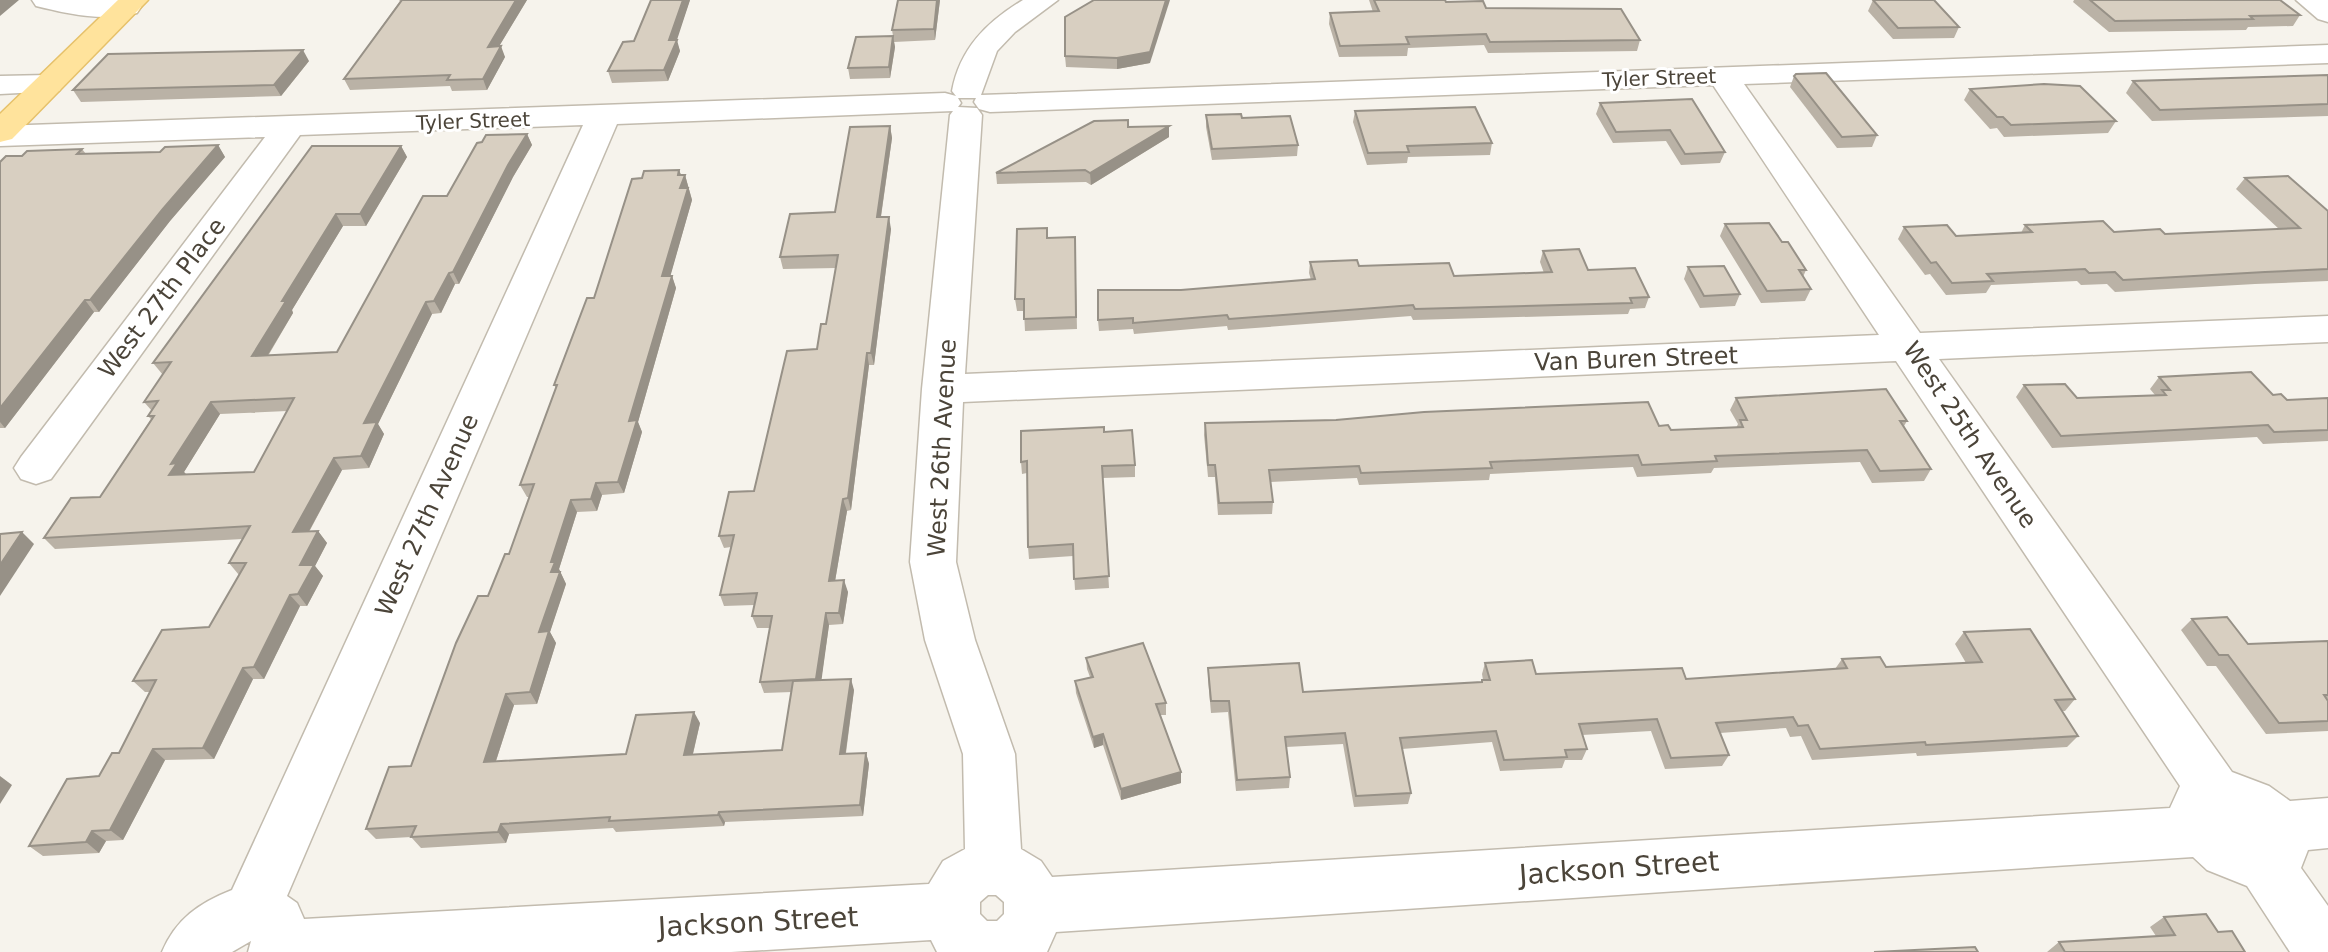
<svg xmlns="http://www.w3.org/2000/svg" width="2328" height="952" viewBox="0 0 2328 952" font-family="'DejaVu Sans',sans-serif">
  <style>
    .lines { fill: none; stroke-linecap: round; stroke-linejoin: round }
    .minor-casing { stroke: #c2bbae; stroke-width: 3 }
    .major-casing { stroke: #e6c16a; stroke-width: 3 }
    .minor { fill: #fff; fill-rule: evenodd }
    .major { fill: #ffe39c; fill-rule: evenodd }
    .wall { fill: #bab2a6; fill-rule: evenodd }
    .shaded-wall { fill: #979187 }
    .building { fill: #d8cfc1; stroke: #979187; stroke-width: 2; fill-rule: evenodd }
    .labels { text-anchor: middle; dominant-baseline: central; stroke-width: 6; stroke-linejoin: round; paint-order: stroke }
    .far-street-label { font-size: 20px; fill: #4b4439; stroke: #fff }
    .street-label { font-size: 24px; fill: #4b4439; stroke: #fff }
    .near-street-label { font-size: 28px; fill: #4b4439; stroke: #fff }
  </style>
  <rect width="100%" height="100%" fill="#f6f3ec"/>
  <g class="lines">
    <g class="minor-casing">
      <g id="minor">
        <path d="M 32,0 L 134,0 L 141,7 L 137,13 C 103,22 69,14 36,6 Z"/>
        <path d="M 1023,0 L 1058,0 L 1015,32 L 997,51 L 981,95 L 2328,45 L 2328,63 L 1744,84 L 1920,333 L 2328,316 L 2328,342 L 1939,359 L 2232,772 L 2269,786 L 2290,801 L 2328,798 L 2328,848 L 2308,850 L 2301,868 L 2328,906 L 2328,952 L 2290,952 L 2247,886 L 2207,870 L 2193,857 L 1056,932 L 1047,952 L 937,952 L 931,940 L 731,952 L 248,952 L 251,941 L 232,952 L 162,952 C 176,919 199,903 232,890 L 583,125 L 300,135 L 51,479 L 36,484 L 21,479 L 14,468 L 21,457 L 265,137 L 0,146 L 0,126 L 945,93 L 956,96 L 952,91 C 960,48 987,22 1023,0 ZM 1713,85 L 1879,335 L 965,374 L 982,115 L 977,108 L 958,107 L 961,103 L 958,98 L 976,98 L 974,102 L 979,109 L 990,112 ZM 953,111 L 950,115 L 922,389 L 910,562 L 925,640 L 963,754 L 965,849 L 943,861 L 929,884 L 304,919 L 297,903 L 287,896 L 617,124 ZM 1896,361 L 2180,786 L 2170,808 L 1052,877 L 1041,861 L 1021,849 L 1015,754 L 975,640 L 956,562 L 963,402 ZM 988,895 L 996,895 L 1004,902 L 1004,914 L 997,921 L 987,921 L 980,914 L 980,902 Z"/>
        <path d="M 2296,0 L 2328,0 L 2328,22 L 2318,19 Z"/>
        <path d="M 48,75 L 59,77 L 64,84 L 59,91 L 0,94 L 0,76 Z"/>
      </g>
    </g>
    <g class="major-casing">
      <path id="major" d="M 118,0 L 148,0 L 12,139 L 0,142 L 0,114 Z"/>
    </g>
    <use href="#minor" class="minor"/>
    <use href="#major" class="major"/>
  </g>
  <g class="wall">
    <path d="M 399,0 L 527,0 L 499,46 L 505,57 L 487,90 L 452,91 L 450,86 L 350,90 L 344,79 L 400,1 Z"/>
    <path d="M 651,0 L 690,0 L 676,40 L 680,51 L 668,81 L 612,83 L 608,71 L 634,41 Z"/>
    <path d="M 940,0 L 935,40 L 894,42 L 892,30 Z"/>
    <path d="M 1094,0 L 1150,63 L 1117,69 L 1066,67 L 1065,56 Z"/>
    <path d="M 1369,0 L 1445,0 L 1446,2 L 1486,8 L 1640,40 L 1637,51 L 1488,53 L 1484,45 L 1408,48 L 1407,56 L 1339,57 L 1329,24 L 1330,13 L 1373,12 Z"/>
    <path d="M 1873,0 L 1959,27 L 1954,38 L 1893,39 L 1868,11 Z"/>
    <path d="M 2074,0 L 2280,0 L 2300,15 L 2293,26 L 2248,27 L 2246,30 L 2109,32 L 2073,2 Z"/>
    <path d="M 893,36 L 895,47 L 890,78 L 850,79 L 848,68 Z"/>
    <path d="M 309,61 L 281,96 L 81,102 L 73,90 Z"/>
    <path d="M 2328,75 L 2328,116 L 2152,121 L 2126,93 L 2133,81 Z"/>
    <path d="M 1794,76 L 1877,135 L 1872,147 L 1837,148 L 1790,87 Z"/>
    <path d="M 1970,89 L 2116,121 L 2108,133 L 2004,137 L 1997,128 L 1990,129 L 1964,100 Z"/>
    <path d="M 1600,103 L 1725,152 L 1720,163 L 1681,165 L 1666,141 L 1613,143 L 1596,114 Z"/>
    <path d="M 1355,111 L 1492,143 L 1490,155 L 1408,157 L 1407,163 L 1367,165 L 1353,122 Z"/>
    <path d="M 1206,115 L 1242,118 L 1298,145 L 1297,156 L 1212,160 L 1206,127 Z"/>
    <path d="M 890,126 L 892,138 L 881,217 L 891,229 L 874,365 L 869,365 L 851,510 L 847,511 L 835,581 L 848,592 L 843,624 L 829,625 L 821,680 L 854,690 L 846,753 L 866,753 L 869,764 L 863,816 L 725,822 L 724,826 L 616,832 L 613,828 L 509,834 L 506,843 L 421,848 L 411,837 L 376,839 L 366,829 L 411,766 L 488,596 L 509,554 L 529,497 L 527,497 L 520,485 L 556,388 L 554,385 L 594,298 L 642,178 L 679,170 L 681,175 L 685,175 L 692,200 L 670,276 L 672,276 L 676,288 L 638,422 L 642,432 L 624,493 L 602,495 L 597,511 L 577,512 L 559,569 L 566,584 L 550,632 L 556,643 L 537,704 L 514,705 L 496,761 L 626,754 L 700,723 L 693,754 L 782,750 L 792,692 L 764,693 L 760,682 L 770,628 L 757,628 L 752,616 L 754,605 L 724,606 L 720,595 L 731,547 L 724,548 L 719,536 L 754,491 L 817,349 L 826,324 L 836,268 L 783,269 L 780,257 L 835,212 Z"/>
    <path d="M 1128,127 L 1169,137 L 1091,185 L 1086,182 L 997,184 L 996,173 Z"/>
    <path d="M 527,134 L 532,145 L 513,177 L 459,284 L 455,284 L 441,313 L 432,314 L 378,424 L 384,434 L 369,468 L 342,470 L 309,532 L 318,531 L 327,543 L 315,566 L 323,576 L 307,606 L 300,606 L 264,679 L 253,679 L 214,759 L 165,760 L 123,840 L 106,841 L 99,853 L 43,856 L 29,846 L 99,776 L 119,753 L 150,692 L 145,692 L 133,681 L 209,627 L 239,575 L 229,563 L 243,539 L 55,549 L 44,538 L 100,497 L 151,419 L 148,416 L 152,411 L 144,402 L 163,375 L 153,363 L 401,146 L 407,157 L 366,226 L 343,226 L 292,310 L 293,313 L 268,356 L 337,352 L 447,196 L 482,142 ZM 287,411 L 254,472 L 186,475 L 184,472 L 220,414 Z"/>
    <path d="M 218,145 L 225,157 L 170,221 L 99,312 L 94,312 L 5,428 L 0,428 L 0,162 L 22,156 L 82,149 L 86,154 L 160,152 Z"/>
    <path d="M 2245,178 L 2328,211 L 2328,281 L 2255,284 L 2115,292 L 2107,284 L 2081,285 L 2077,281 L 1991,285 L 1986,293 L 1946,295 L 1930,274 L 1925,275 L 1898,239 L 1904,227 L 1956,236 L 2021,233 L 2025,225 L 2114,232 L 2165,234 L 2279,229 L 2236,189 Z"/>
    <path d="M 1725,224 L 1782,242 L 1806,270 L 1803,277 L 1811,289 L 1805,301 L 1761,303 L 1720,236 Z"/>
    <path d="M 1075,237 L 1077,329 L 1025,331 L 1024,311 L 1017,311 L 1015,299 L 1048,238 Z"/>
    <path d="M 1543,251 L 1649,297 L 1645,308 L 1630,309 L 1628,314 L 1413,320 L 1411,316 L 1228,330 L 1227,326 L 1134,334 L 1133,329 L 1099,331 L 1098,320 L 1181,290 L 1311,280 L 1309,273 L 1310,262 L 1454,276 L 1544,273 L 1540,262 Z"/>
    <path d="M 1688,267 L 1740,294 L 1735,306 L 1700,308 L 1684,279 Z"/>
    <path d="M 2159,377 L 2273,395 L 2287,400 L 2328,398 L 2328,441 L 2263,444 L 2257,437 L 2052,448 L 2016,397 L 2024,385 L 2077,398 L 2155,395 L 2150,389 Z"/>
    <path d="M 1736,398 L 1907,421 L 1904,426 L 1931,469 L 1924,481 L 1872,483 L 1860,462 L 1714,468 L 1711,473 L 1637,477 L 1633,467 L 1490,474 L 1489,480 L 1359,485 L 1357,478 L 1270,482 L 1273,502 L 1272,514 L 1218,515 L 1215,477 L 1208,477 L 1204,435 L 1205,423 L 1659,426 L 1671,430 L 1736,428 L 1738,424 L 1730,410 Z"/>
    <path d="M 1104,432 L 1135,465 L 1135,477 L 1103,478 L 1109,588 L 1075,590 L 1073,556 L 1029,559 L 1028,547 L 1027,473 L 1022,474 L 1021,462 Z"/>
    <path d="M 2192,619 L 2248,644 L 2328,641 L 2328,731 L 2266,734 L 2216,666 L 2207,666 L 2181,630 Z"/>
    <path d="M 1964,632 L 2075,699 L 2065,711 L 2062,711 L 2078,736 L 2067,747 L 1917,756 L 1916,753 L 1812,760 L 1801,736 L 1790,737 L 1786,728 L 1720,733 L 1729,755 L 1722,766 L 1665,769 L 1651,731 L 1582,735 L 1587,749 L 1582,760 L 1565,760 L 1562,768 L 1500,771 L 1492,742 L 1402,749 L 1411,793 L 1408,804 L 1354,807 L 1343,744 L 1286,747 L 1290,777 L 1289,788 L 1236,791 L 1228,712 L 1211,713 L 1208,679 L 1208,668 L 1303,692 L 1481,682 L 1482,680 L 1483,680 L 1482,674 L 1485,663 L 1536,674 L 1686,679 L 1835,669 L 1842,659 L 1886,667 L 1966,663 L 1955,644 Z"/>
    <path d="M 1086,658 L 1166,703 L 1166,715 L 1160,715 L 1181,783 L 1121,800 L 1103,745 L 1094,748 L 1076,693 L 1075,681 L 1090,677 L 1087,669 Z"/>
    <path d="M 2164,917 L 2218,932 L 2245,952 L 2047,952 L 2059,942 L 2156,936 L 2150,927 Z"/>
  </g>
  <g class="shaded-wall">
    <path d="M 0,0 L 19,0 L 0,16 Z"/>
    <path d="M 516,0 L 527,0 L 492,58 L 488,47 Z"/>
    <path d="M 683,0 L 690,0 L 676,43 L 677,40 L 680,51 L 668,81 L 664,70 L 669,40 Z"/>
    <path d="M 937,0 L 940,0 L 935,40 L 934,29 Z"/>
    <path d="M 1166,0 L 1170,0 L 1150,63 L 1117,69 L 1117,58 Z"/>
    <path d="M 893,36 L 895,47 L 890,78 L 889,67 Z"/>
    <path d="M 501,46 L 505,57 L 487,90 L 483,79 Z"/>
    <path d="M 303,50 L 309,61 L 281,96 L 274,85 Z"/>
    <path d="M 890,126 L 892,138 L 879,229 L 877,217 Z"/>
    <path d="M 1169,126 L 1169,137 L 1091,185 L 1090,173 Z"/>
    <path d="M 527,134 L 532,145 L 513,177 L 459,284 L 453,272 L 508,165 Z"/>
    <path d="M 218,145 L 225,157 L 170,221 L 99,312 L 90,300 L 162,210 Z"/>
    <path d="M 401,146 L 407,157 L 366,226 L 360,214 Z"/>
    <path d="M 679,170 L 683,180 L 685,175 L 692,200 L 667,288 L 662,276 Z"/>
    <path d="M 336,214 L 343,226 L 292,310 L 293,313 L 260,368 L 252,356 L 282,301 Z"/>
    <path d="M 889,217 L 891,229 L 874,365 L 871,353 Z"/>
    <path d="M 449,273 L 455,284 L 441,313 L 434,301 Z"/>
    <path d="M 672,276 L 676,288 L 638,422 L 642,432 L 624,493 L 618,482 L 629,421 Z"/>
    <path d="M 85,300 L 94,312 L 5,428 L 0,422 L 0,408 Z"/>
    <path d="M 426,302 L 432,314 L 378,424 L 384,434 L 369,468 L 361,456 L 364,423 Z"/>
    <path d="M 867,353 L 869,365 L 851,510 L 848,498 Z"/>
    <path d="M 211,402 L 220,414 L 184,472 L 187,475 L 169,475 L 171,464 Z"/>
    <path d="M 334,458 L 342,470 L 302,544 L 293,532 Z"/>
    <path d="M 596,483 L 602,495 L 597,511 L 591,499 Z"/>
    <path d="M 843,499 L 847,511 L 833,593 L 829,581 Z"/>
    <path d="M 571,500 L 577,512 L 559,569 L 566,584 L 550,632 L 556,643 L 537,704 L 530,692 L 539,632 L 551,572 L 551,562 Z"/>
    <path d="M 318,531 L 327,543 L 315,566 L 323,576 L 307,606 L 298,594 L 300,565 Z"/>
    <path d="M 22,532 L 34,544 L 0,596 L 0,565 Z"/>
    <path d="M 844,580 L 848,592 L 843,624 L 839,613 Z"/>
    <path d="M 290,595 L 300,606 L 264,679 L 254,667 Z"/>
    <path d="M 826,613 L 829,625 L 820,691 L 816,679 Z"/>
    <path d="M 243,668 L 253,679 L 214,759 L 203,748 Z"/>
    <path d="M 851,679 L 854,690 L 844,765 L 840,754 Z"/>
    <path d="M 506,694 L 514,705 L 492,773 L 484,762 Z"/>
    <path d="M 694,712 L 700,723 L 690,766 L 684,755 Z"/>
    <path d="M 1103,734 L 1103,745 L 1094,748 L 1093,737 Z"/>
    <path d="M 153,749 L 165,760 L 123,840 L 110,830 Z"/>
    <path d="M 866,753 L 869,764 L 863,816 L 860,805 Z"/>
    <path d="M 1181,772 L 1181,783 L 1121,800 L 1121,789 Z"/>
    <path d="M 0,776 L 12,785 L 0,804 Z"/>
    <path d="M 719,812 L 725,822 L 724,826 L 718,815 Z"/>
    <path d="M 501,824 L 509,834 L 506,843 L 498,832 Z"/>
    <path d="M 92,831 L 106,841 L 99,853 L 86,842 Z"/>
  </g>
  <g class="building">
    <path d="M 402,0 L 516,0 L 488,47 L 501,46 L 483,79 L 447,80 L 450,75 L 344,79 Z"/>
    <path d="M 651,0 L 683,0 L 669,40 L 677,40 L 664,70 L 608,71 L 623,42 L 634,41 Z"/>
    <path d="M 898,0 L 937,0 L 934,29 L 892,30 Z"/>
    <path d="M 1094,0 L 1166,0 L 1150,52 L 1117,58 L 1065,56 L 1065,17 Z"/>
    <path d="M 1374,0 L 1445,0 L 1446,2 L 1483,1 L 1486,8 L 1621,9 L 1640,40 L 1490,42 L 1486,34 L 1406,37 L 1409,44 L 1340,46 L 1330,13 L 1379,11 Z"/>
    <path d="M 1873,0 L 1934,0 L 1959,27 L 1898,28 Z"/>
    <path d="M 2090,0 L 2280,0 L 2300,15 L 2250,16 L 2253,19 L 2115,21 Z"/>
    <path d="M 893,36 L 889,67 L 848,68 L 856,37 Z"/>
    <path d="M 303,50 L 274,85 L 73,90 L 108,54 Z"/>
    <path d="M 1826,73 L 1877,135 L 1842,137 L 1794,76 L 1796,74 Z"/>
    <path d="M 2328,75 L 2328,104 L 2160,110 L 2133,81 Z"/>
    <path d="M 2044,84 L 2080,86 L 2116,121 L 2011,125 L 2003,117 L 1997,117 L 1970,89 Z"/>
    <path d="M 1692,99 L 1725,152 L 1685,154 L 1670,130 L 1616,132 L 1600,103 Z"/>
    <path d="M 1475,107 L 1492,143 L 1407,146 L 1409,152 L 1368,153 L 1355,111 Z"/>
    <path d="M 1241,114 L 1242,118 L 1290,116 L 1298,145 L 1212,149 L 1206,115 Z"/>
    <path d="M 1128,120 L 1128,127 L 1169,126 L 1090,173 L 1085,170 L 996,173 L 1094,121 Z"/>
    <path d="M 890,126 L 877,217 L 889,217 L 871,353 L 867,353 L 848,498 L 843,499 L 829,581 L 844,580 L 839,613 L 826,613 L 816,679 L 760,682 L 772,616 L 752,616 L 757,593 L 720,595 L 734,535 L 719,536 L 729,492 L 754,491 L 787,351 L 817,349 L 821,324 L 826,324 L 838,255 L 780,257 L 790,214 L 835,212 L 850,127 Z"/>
    <path d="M 527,134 L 508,165 L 453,272 L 449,273 L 434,301 L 426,302 L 364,423 L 377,422 L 361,456 L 334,458 L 293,532 L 318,531 L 300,565 L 314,565 L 298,594 L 290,595 L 254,667 L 243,668 L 203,748 L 153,749 L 110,830 L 92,831 L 86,842 L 29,846 L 67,779 L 99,776 L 112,753 L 119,753 L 156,680 L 133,681 L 162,630 L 209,627 L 246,563 L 229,563 L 250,526 L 44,538 L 71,498 L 100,497 L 154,416 L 148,416 L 158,401 L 144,402 L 171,362 L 153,363 L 312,146 L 401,146 L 360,214 L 336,214 L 282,301 L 286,301 L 252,356 L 337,352 L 423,196 L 447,196 L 477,143 L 482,142 L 486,135 ZM 294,398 L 254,472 L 169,475 L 177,463 L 171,464 L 211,402 Z"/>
    <path d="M 218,145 L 162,210 L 90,300 L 85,300 L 0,408 L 0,162 L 6,156 L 22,156 L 27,151 L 82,149 L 77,154 L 160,152 L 165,147 Z"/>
    <path d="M 679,170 L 678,175 L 685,175 L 680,188 L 688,188 L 662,276 L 672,276 L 629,421 L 637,420 L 618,482 L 596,483 L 591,499 L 571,500 L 551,562 L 555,562 L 551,572 L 560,572 L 539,632 L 549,631 L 530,692 L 506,694 L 484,762 L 626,754 L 636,715 L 694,712 L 684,755 L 782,750 L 793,681 L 851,679 L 840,754 L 866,753 L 860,805 L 719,812 L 718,815 L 609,821 L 610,817 L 501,824 L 498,832 L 411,837 L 416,826 L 366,829 L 389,767 L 411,766 L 456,643 L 478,596 L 488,596 L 505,554 L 509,554 L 534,484 L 520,485 L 557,385 L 554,385 L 587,298 L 594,298 L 632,179 L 642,178 L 644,171 Z"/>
    <path d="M 2288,176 L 2328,211 L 2328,269 L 2265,272 L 2123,280 L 2115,272 L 2089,273 L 2085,269 L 1987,274 L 1993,281 L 1952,283 L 1936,262 L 1931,263 L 1904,227 L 1947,225 L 1956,236 L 2032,232 L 2025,225 L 2103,221 L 2114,232 L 2160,229 L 2165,234 L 2300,228 L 2245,178 Z"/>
    <path d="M 1769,223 L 1782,242 L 1788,242 L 1806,270 L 1799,270 L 1811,289 L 1767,291 L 1725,224 Z"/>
    <path d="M 1047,228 L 1047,238 L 1075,237 L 1076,317 L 1024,319 L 1024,299 L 1015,299 L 1017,229 Z"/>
    <path d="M 1579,249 L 1588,270 L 1635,268 L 1649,297 L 1630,298 L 1632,303 L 1415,309 L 1413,305 L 1229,319 L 1227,315 L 1133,323 L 1133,318 L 1098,320 L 1098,290 L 1181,290 L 1315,279 L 1310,262 L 1357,260 L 1359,266 L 1449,263 L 1454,276 L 1552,272 L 1543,251 Z"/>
    <path d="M 1724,266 L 1740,294 L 1704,296 L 1688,267 Z"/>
    <path d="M 2251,372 L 2273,395 L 2281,394 L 2287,400 L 2328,398 L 2328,430 L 2274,432 L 2268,425 L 2061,436 L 2024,385 L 2065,384 L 2077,398 L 2166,395 L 2162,390 L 2170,390 L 2159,377 Z"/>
    <path d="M 1886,389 L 1907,421 L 1900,421 L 1931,469 L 1880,471 L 1867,450 L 1715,456 L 1717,461 L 1642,465 L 1638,455 L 1490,462 L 1492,468 L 1361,473 L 1359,466 L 1269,470 L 1273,502 L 1219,503 L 1215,465 L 1208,465 L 1205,423 L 1336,420 L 1424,412 L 1648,402 L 1659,426 L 1668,425 L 1671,430 L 1743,427 L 1740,420 L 1747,420 L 1736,398 Z"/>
    <path d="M 1104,427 L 1104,432 L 1132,430 L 1135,465 L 1102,466 L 1109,576 L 1074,579 L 1073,544 L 1028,547 L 1027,461 L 1021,462 L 1021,431 Z"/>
    <path d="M 22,532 L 0,565 L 0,534 Z"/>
    <path d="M 2227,617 L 2248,644 L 2328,641 L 2328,695 L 2324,695 L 2328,701 L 2328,721 L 2279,723 L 2228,655 L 2219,655 L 2192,619 Z"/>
    <path d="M 2030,629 L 2075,699 L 2055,700 L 2078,736 L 1926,745 L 1925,742 L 1820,749 L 1808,725 L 1798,726 L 1793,717 L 1716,723 L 1729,755 L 1671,758 L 1657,719 L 1579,724 L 1587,749 L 1565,750 L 1567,757 L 1504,760 L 1496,731 L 1400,738 L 1411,793 L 1356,796 L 1345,733 L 1285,737 L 1290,777 L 1237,780 L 1229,701 L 1211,701 L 1208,668 L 1299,663 L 1303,692 L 1482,682 L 1482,680 L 1490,680 L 1485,663 L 1532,660 L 1536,674 L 1682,668 L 1686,679 L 1847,668 L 1842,659 L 1880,657 L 1886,667 L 1982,662 L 1964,632 Z"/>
    <path d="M 1143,643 L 1166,703 L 1156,704 L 1181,772 L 1121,789 L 1103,734 L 1093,737 L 1075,681 L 1093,677 L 1086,658 Z"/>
    <path d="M 2206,914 L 2218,932 L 2232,931 L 2245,952 L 2065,952 L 2059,942 L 2175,935 L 2164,917 Z"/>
    <path d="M 1975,947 L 1978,952 L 1874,952 Z"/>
  </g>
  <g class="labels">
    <g class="far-street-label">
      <text transform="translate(1659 78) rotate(-2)">Tyler Street</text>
      <text transform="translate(473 121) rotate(-2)">Tyler Street</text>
    </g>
    <g class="street-label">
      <text transform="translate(162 298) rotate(-53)">West 27th Place</text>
      <text transform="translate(1636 359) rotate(-2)">Van Buren Street</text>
      <text transform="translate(1970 435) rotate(56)">West 25th Avenue</text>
      <text transform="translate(942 448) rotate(-87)">West 26th Avenue</text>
      <text transform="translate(427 515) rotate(-66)">West 27th Avenue</text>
    </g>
    <g class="near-street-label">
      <text transform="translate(1619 868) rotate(-4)">Jackson Street</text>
      <text transform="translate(758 922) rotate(-3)">Jackson Street</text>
    </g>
  </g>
</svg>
